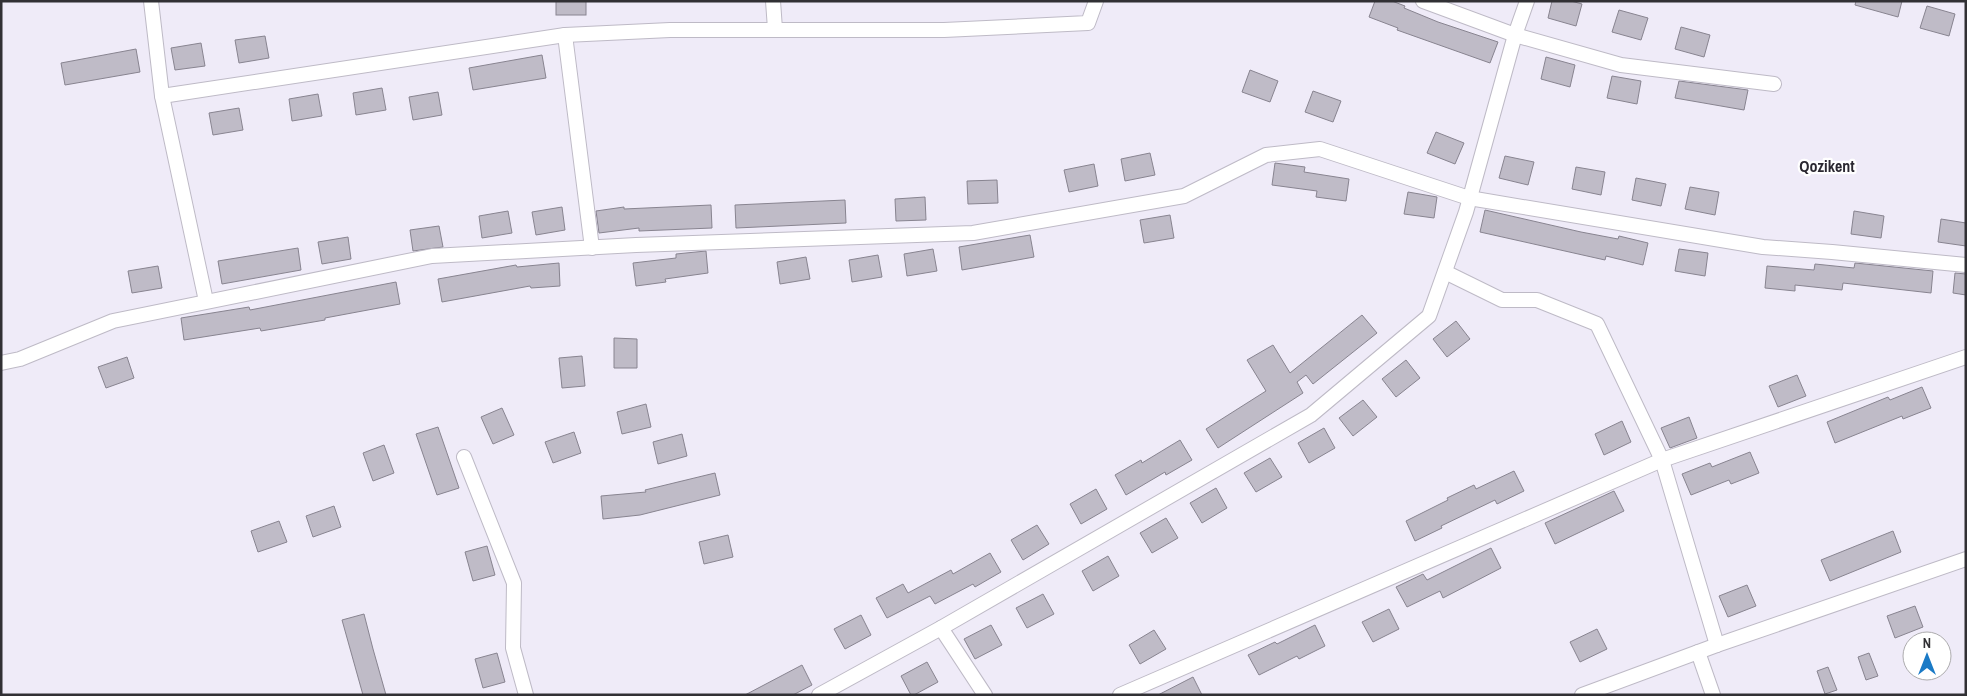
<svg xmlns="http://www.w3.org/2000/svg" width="1967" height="696" viewBox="0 0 1967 696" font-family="'Archivo Narrow',sans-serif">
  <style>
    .building { fill: #bfbbc7; stroke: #888490 }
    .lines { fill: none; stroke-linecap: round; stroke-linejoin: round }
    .minor-casing { stroke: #bebac6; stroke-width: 16 }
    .minor { stroke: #fff; stroke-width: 14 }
    .labels { text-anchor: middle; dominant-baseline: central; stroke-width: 4.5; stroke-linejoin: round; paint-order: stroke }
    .quarter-label { font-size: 16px; font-weight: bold; fill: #2b2831; stroke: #fff }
  </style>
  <rect width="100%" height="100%" fill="#efebf8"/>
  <g class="building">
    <rect x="556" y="1" width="30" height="14"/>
    <path d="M 1375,1 L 1392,1 L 1405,6 L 1404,8 L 1438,22 L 1498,42 L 1490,63 L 1397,30 L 1398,28 L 1369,17 Z"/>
    <path d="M 1552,1 L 1571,1 L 1582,4 L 1576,26 L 1548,18 Z"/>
    <path d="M 1856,1 L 1902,1 L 1898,17 L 1855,5 Z"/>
    <path d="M 1927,6 L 1955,14 L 1949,36 L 1920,28 Z"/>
    <path d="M 1619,10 L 1648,18 L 1641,40 L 1612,32 Z"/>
    <path d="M 1681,27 L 1710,35 L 1704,57 L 1675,49 Z"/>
    <path d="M 265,36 L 269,58 L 239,63 L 235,40 Z"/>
    <path d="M 201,43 L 205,66 L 175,70 L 171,48 Z"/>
    <path d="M 136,49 L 140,72 L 65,85 L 61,63 Z"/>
    <path d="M 542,55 L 546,78 L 473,90 L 469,68 Z"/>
    <path d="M 1546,57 L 1575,65 L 1570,87 L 1541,79 Z"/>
    <path d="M 1250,70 L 1278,81 L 1270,102 L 1242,92 Z"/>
    <path d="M 1612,76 L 1641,81 L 1637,104 L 1607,98 Z"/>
    <path d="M 1679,81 L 1748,90 L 1744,110 L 1675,98 Z"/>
    <path d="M 382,88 L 386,110 L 356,115 L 353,93 Z"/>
    <path d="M 1313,91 L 1341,101 L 1333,122 L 1305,112 Z"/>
    <path d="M 438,92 L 442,115 L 413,120 L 409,97 Z"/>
    <path d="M 318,94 L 322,116 L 292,121 L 289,99 Z"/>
    <path d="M 239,108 L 243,130 L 213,135 L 209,113 Z"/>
    <path d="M 1436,132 L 1464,143 L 1455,164 L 1427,153 Z"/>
    <path d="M 1150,153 L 1155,175 L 1125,181 L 1121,159 Z"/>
    <path d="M 1505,156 L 1534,162 L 1528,185 L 1499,178 Z"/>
    <path d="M 1275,163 L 1305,167 L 1304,172 L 1349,179 L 1346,201 L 1316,197 L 1317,191 L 1272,185 Z"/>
    <path d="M 1094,164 L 1098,186 L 1069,192 L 1064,170 Z"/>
    <path d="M 1576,167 L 1605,172 L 1601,195 L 1572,189 Z"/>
    <path d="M 1636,178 L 1666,184 L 1661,206 L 1632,200 Z"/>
    <path d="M 997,180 L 998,203 L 968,204 L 967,181 Z"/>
    <path d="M 1690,187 L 1719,192 L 1715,215 L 1685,209 Z"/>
    <path d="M 1408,192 L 1437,197 L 1434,218 L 1404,214 Z"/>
    <path d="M 925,197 L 926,220 L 896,221 L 895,199 Z"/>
    <path d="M 845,200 L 846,223 L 736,228 L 735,205 Z"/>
    <path d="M 711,205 L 712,228 L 639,231 L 639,228 L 599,233 L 596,211 L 624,207 L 624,209 Z"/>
    <path d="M 562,207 L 565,230 L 536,235 L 532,212 Z"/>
    <path d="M 1485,210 L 1581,232 L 1618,239 L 1619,236 L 1648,243 L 1643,265 L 1606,256 L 1605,260 L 1480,232 Z"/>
    <path d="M 508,211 L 512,233 L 482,238 L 479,216 Z"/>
    <path d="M 1854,211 L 1884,216 L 1881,238 L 1851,234 Z"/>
    <path d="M 1170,215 L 1174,238 L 1144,243 L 1140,220 Z"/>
    <path d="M 1941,219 L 1966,223 L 1966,246 L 1938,242 Z"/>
    <path d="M 439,226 L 443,247 L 413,251 L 410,230 Z"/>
    <path d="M 1030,235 L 1034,257 L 962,270 L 959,247 Z"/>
    <path d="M 348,237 L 351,259 L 322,264 L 318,242 Z"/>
    <path d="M 298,248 L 301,270 L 222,284 L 218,261 Z"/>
    <path d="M 933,249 L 937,271 L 907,276 L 904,254 Z"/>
    <path d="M 1679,249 L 1708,253 L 1705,276 L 1675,271 Z"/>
    <path d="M 706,251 L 708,273 L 665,279 L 666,282 L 636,286 L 633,263 L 676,258 L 676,254 Z"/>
    <path d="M 878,255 L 882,277 L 852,282 L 849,260 Z"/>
    <path d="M 806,257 L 810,279 L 780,284 L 777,262 Z"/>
    <path d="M 559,263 L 560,286 L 531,288 L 530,286 L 442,302 L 438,279 L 516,265 L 517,267 Z"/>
    <path d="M 1855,263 L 1933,271 L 1931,293 L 1843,283 L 1842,290 L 1795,285 L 1795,291 L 1765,288 L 1767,266 L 1814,270 L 1815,264 L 1854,268 Z"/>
    <path d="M 158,266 L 162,288 L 132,293 L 128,271 Z"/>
    <path d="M 1955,273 L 1966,274 L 1966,295 L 1953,293 Z"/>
    <path d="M 396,282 L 400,304 L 325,318 L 325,320 L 290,326 L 261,331 L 260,328 L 184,340 L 181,318 L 249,307 L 250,310 Z"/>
    <path d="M 1362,315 L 1377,333 L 1313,384 L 1306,375 L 1297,382 L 1303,393 L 1218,448 L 1206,429 L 1266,391 L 1247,360 L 1273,345 L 1290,373 Z"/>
    <path d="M 1456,321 L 1470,339 L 1447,357 L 1433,339 Z"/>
    <path d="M 614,338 L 637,339 L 637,368 L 614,368 Z"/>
    <path d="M 582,356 L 585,386 L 562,388 L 559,358 Z"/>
    <path d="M 127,357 L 134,378 L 106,388 L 98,367 Z"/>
    <path d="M 1406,360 L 1420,378 L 1396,397 L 1382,379 Z"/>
    <path d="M 1797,375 L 1806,396 L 1778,407 L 1769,386 Z"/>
    <path d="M 1922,387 L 1931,408 L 1903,419 L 1902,416 L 1835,443 L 1827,422 L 1888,397 L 1890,400 Z"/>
    <path d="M 1363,400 L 1377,417 L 1353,436 L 1339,418 Z"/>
    <path d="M 646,404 L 651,427 L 622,434 L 617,412 Z"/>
    <path d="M 502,408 L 514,435 L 493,444 L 481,417 Z"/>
    <path d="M 1689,417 L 1697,438 L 1670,448 L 1661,428 Z"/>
    <path d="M 1622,421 L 1631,442 L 1604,455 L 1595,434 Z"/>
    <path d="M 438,427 L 459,488 L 437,495 L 416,434 Z"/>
    <path d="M 1324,428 L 1335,448 L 1309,463 L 1298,443 Z"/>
    <path d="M 574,432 L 581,453 L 553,463 L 545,442 Z"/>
    <path d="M 682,434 L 687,456 L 658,464 L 653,442 Z"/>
    <path d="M 1180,440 L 1192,460 L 1166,475 L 1165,472 L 1126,495 L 1115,475 L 1141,460 L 1142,463 Z"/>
    <path d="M 384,445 L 394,473 L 373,481 L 363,453 Z"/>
    <path d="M 1750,452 L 1759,473 L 1731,484 L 1729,480 L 1691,495 L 1682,474 L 1710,463 L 1712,467 Z"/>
    <path d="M 1270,458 L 1282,477 L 1256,492 L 1244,473 Z"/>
    <path d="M 1514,471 L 1524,491 L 1497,504 L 1495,500 L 1441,526 L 1442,528 L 1415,541 L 1406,521 L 1448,500 L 1447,498 L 1474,485 L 1476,489 Z"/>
    <path d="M 715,473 L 720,495 L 640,515 L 603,519 L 601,496 L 646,492 L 645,490 Z"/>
    <path d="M 1216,488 L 1227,508 L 1202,523 L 1190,503 Z"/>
    <path d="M 1096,489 L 1107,509 L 1081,524 L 1070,504 Z"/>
    <path d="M 1614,491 L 1624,511 L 1555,544 L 1545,523 Z"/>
    <path d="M 334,506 L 341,527 L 313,537 L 306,516 Z"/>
    <path d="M 1166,518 L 1178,538 L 1152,553 L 1140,533 Z"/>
    <path d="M 279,521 L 287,542 L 258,552 L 251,531 Z"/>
    <path d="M 1037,525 L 1049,544 L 1023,560 L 1011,540 Z"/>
    <path d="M 1893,531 L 1901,552 L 1830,581 L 1821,560 Z"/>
    <path d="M 728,535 L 733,557 L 704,564 L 699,542 Z"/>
    <path d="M 487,546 L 495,575 L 473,581 L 465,552 Z"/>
    <path d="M 1491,548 L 1501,568 L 1443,598 L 1440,591 L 1407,607 L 1396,587 L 1423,574 L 1427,580 Z"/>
    <path d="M 990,553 L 1001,572 L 975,587 L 973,584 L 935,604 L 930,596 L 887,618 L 876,598 L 903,584 L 908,593 L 951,570 L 953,574 Z"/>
    <path d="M 1108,556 L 1119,576 L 1093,591 L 1082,571 Z"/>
    <path d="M 1747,585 L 1756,606 L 1728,617 L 1719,596 Z"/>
    <path d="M 1043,594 L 1054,614 L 1027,628 L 1016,608 Z"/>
    <path d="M 1915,606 L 1923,627 L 1895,638 L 1887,616 Z"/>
    <path d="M 1389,609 L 1399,629 L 1373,642 L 1362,622 Z"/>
    <path d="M 364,614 L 373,649 L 386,695 L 363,695 L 342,620 Z"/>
    <path d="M 861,615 L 871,635 L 845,649 L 834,629 Z"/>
    <path d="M 991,625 L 1002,645 L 975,659 L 964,639 Z"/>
    <path d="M 1315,625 L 1325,646 L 1299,659 L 1297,656 L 1259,675 L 1248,655 L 1275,642 L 1277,644 Z"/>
    <path d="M 1597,629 L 1607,649 L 1580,662 L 1570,642 Z"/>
    <path d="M 1154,630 L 1166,649 L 1140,664 L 1129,645 Z"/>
    <path d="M 497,653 L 505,682 L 483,688 L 475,659 Z"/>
    <path d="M 1869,653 L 1878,676 L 1866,680 L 1858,657 Z"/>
    <path d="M 927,662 L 938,682 L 914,695 L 911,695 L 901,676 Z"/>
    <path d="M 802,665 L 812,685 L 793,695 L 745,695 Z"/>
    <path d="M 1828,667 L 1837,690 L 1825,694 L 1817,671 Z"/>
    <path d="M 1193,677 L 1202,695 L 1158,695 Z"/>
  </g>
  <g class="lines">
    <g class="minor-casing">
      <g id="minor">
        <path d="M 151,1 L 162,96 L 206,301"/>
        <path d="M 773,1 L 775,29"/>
        <path d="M 1423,1 L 1515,35 L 1621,65 L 1774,84"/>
        <path d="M 565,35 L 592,248"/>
        <path d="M 162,96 L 565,35 L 670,30 L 944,30 L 1088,23 L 1096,1"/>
        <path d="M 1445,272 L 1502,300 L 1537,300 L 1597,324 L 1662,460 L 1717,645"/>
        <path d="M 1,363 L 20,359 L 113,321 L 432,256 L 636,245 L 973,233 L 1184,196 L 1266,155 L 1320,149 L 1469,198 L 1763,247 L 1832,252 L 1966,265"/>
        <path d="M 464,457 L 514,583 L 513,648 L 526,695"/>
        <path d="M 941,628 L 985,695"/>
        <path d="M 1698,652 L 1713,695"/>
        <path d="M 819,695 L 941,628 L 1311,415 L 1429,316 L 1466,212 L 1515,35 L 1527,1"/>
        <path d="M 1120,695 L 1662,460 L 1966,357"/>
        <path d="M 1582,695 L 1717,645 L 1966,559"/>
      </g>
    </g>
    <use href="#minor" class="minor"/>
  </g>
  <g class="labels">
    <g class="quarter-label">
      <text x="1827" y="166">Qozikent</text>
    </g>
  </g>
  <rect width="1967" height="696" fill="none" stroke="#313034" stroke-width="5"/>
  <g transform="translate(1927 656)"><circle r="24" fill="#ffffff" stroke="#adacae"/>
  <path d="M0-4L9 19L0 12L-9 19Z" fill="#1a7ac6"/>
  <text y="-8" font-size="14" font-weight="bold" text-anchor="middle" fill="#313034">N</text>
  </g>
</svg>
